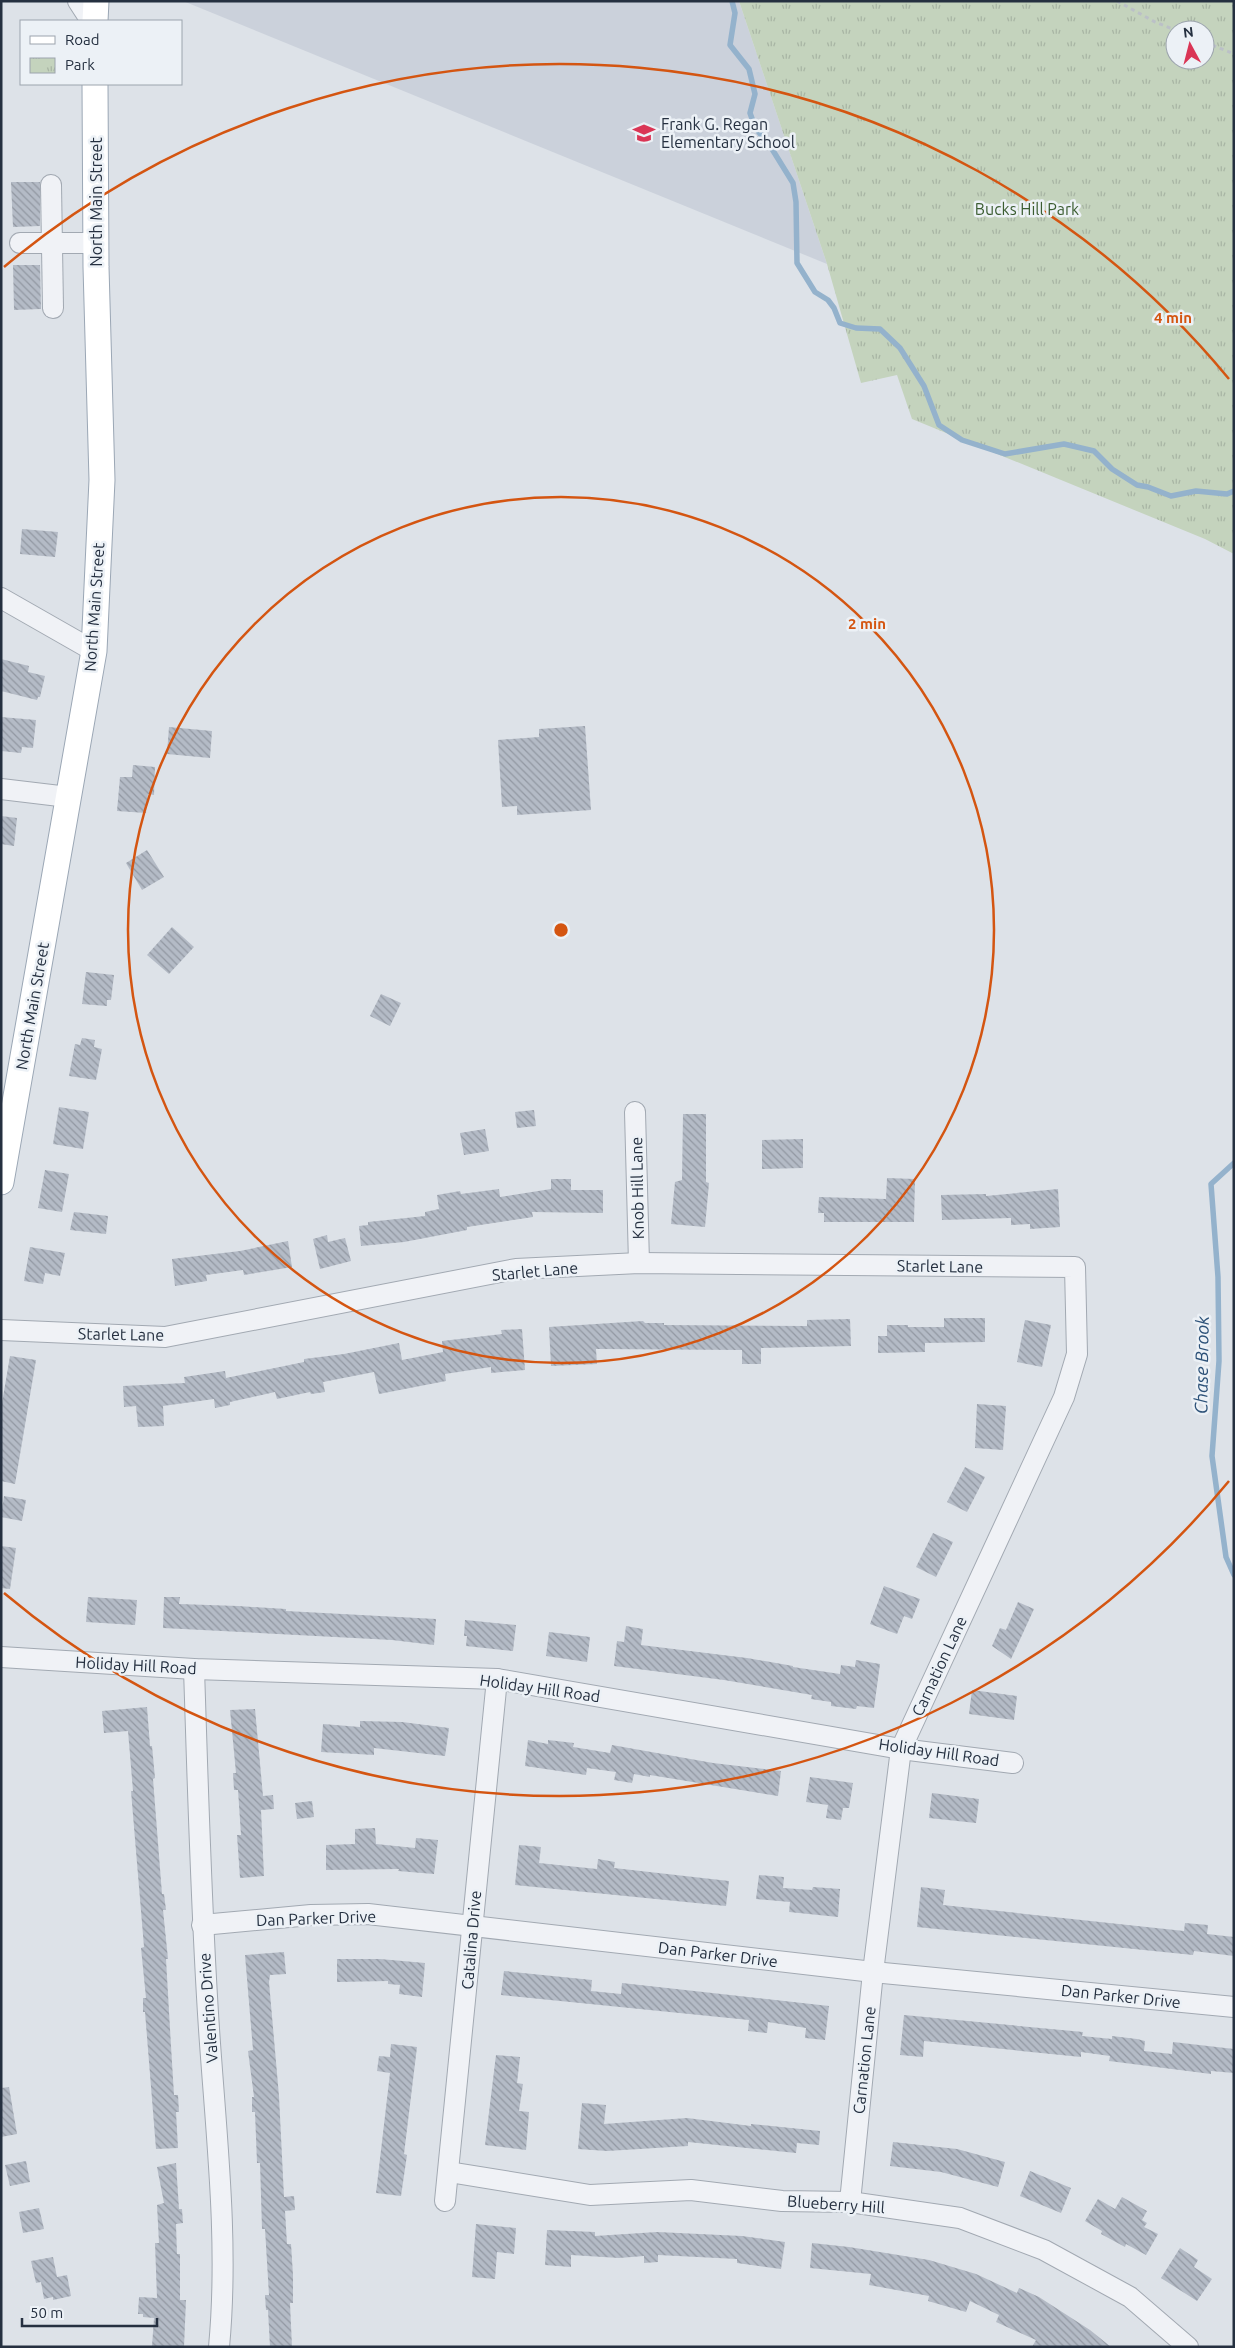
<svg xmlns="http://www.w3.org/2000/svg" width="1235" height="2348" viewBox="0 0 1235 2348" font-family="Ubuntu,sans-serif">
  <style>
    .built { fill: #cbd1db }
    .park { fill: url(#park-tufts); fill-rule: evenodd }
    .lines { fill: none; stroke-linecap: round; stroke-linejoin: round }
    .stream { stroke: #94b2cc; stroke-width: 5.5 }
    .building { fill: url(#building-back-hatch) }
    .minor-casing { stroke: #a2a9b2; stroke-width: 22 }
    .major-casing { stroke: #9ba7b5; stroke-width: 27 }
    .path { stroke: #bbc0c7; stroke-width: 3; stroke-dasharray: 4 4; stroke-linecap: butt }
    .minor { stroke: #f0f2f6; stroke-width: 20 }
    .major { stroke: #fff; stroke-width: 25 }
    .ring { fill: none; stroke: #d45511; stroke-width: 2.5 }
    .labels { text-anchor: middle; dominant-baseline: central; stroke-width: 5; stroke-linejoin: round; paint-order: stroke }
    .poi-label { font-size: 16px; fill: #253040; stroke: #ecf1f6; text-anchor: start }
    .street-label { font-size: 16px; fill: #253040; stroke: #ecf1f6 }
    .park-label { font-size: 16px; fill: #3b5d31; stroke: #ecf1f6 }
    .water-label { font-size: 18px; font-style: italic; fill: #2c5178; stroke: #ecf1f6 }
    .centre { fill: #d45511; stroke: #ecf1f6; stroke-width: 2.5 }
    .ring-label { font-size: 15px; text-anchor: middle; font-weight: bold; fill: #d45511; stroke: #ecf1f6; stroke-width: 5; stroke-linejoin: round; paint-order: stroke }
  </style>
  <defs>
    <pattern id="park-tufts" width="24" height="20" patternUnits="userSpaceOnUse" patternTransform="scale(1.25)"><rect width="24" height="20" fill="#c4d3bd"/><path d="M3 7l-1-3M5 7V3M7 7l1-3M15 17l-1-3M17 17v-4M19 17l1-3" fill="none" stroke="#a8b5a4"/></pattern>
    <pattern id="building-back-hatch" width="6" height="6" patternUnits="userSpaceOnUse" patternTransform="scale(1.25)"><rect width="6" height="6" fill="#b4bbc6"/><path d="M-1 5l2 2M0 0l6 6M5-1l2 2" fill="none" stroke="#9298a2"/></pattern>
  </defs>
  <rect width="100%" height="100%" fill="#dde2e8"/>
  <path class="built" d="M 183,1 L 739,1 L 827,264 Z"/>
  <path class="park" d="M 739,1 L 1234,1 L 1234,554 L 1205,539 L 912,419 L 897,375 L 861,383 L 827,264 ZM 1175,30 L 1205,30 L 1205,60 L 1175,60 Z"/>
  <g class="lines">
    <g class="stream">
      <path d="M 732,1 L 735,13 L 730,45 L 749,69 L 755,94 L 750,113 L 755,127 L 772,149 L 793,183 L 796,202 L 797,263 L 815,292 L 828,300 L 834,308 L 840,323 L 856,328 L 880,329 L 900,348 L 924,386 L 939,425 L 962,440 L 1005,454 L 1064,444 L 1094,451 L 1112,469 L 1137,485 L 1148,487 L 1171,496 L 1196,491 L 1227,494 L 1234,491"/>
      <path d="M 1234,1163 L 1211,1184 L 1218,1277 L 1219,1361 L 1212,1456 L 1226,1557 L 1234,1575"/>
    </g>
  </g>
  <g class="building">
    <path d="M 11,182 L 40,182 L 40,226 L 13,227 Z"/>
    <path d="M 13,265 L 40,265 L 41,309 L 14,310 Z"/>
    <path d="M 22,529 L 58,532 L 55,557 L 20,554 Z"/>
    <path d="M 1,659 L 29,666 L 28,672 L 45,676 L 40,697 L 38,697 L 37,700 L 1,691 Z"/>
    <path d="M 1,717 L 36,720 L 33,748 L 22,747 L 21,753 L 1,751 Z"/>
    <path d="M 585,726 L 591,810 L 517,815 L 517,806 L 502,807 L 498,740 L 539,737 L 539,729 Z"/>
    <path d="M 169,727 L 212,731 L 210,758 L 167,754 Z"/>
    <path d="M 133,765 L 155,767 L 154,795 L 148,794 L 146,813 L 117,811 L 120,777 L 132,777 Z"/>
    <path d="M 1,816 L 17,818 L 14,846 L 1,844 Z"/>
    <path d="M 147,850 L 164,877 L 142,890 L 126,863 Z"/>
    <path d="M 172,927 L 194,947 L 169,974 L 147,955 Z"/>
    <path d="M 86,972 L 114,975 L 111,1000 L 107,1000 L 107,1006 L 82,1004 Z"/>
    <path d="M 381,994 L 401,1003 L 390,1026 L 370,1016 Z"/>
    <path d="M 82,1038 L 95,1040 L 94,1047 L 102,1049 L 96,1080 L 69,1076 L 75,1044 L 80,1045 Z"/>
    <path d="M 59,1107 L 89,1112 L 83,1149 L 53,1144 Z"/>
    <path d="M 534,1110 L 536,1126 L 517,1128 L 515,1112 Z"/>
    <path d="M 683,1114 L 706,1114 L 706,1182 L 709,1183 L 705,1227 L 671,1224 L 675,1182 L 682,1180 Z"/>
    <path d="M 485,1129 L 489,1151 L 464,1155 L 460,1133 Z"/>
    <path d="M 803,1139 L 803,1168 L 762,1169 L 762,1140 Z"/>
    <path d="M 45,1170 L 69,1174 L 62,1212 L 38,1208 Z"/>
    <path d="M 887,1178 L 915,1179 L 914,1222 L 824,1222 L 824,1213 L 818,1213 L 819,1197 L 886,1199 Z"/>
    <path d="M 551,1179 L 571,1179 L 571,1190 L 603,1190 L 603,1213 L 532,1212 L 533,1217 L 467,1227 L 467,1230 L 404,1242 L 361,1246 L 359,1226 L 368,1225 L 368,1222 L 425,1216 L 425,1212 L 439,1209 L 437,1195 L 460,1191 L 461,1194 L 499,1189 L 500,1197 L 551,1189 Z"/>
    <path d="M 1058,1189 L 1060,1227 L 1030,1229 L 1030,1224 L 1011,1225 L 1011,1218 L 942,1220 L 941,1195 L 986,1194 L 986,1196 Z"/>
    <path d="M 74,1212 L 108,1216 L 106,1234 L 70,1230 Z"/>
    <path d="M 327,1235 L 328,1242 L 345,1238 L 351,1261 L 320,1269 L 313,1239 Z"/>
    <path d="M 288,1241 L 292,1267 L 244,1275 L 243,1270 L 206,1275 L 207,1281 L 175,1286 L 172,1259 L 240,1251 Z"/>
    <path d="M 30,1247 L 65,1253 L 60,1276 L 45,1273 L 43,1284 L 24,1281 Z"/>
    <path d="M 944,1318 L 985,1318 L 985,1342 L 925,1343 L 925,1352 L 878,1353 L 878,1336 L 887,1336 L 887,1325 L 908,1325 L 908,1327 L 944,1327 Z"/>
    <path d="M 850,1319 L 851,1346 L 761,1348 L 761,1364 L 742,1364 L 742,1350 L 596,1349 L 597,1364 L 551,1366 L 549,1327 L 643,1321 L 645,1323 L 664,1323 L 664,1325 L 807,1326 L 807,1320 Z"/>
    <path d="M 1025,1320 L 1051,1325 L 1042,1367 L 1017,1362 Z"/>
    <path d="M 522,1329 L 525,1370 L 491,1373 L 491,1367 L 445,1374 L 446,1381 L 379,1394 L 374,1372 L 323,1382 L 325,1392 L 311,1394 L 310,1392 L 277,1399 L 275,1392 L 230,1402 L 230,1405 L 215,1408 L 214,1399 L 163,1406 L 164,1426 L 138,1427 L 136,1406 L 124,1407 L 123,1386 L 185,1383 L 184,1377 L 225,1371 L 226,1378 L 304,1362 L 304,1359 L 344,1354 L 399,1343 L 402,1360 L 443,1352 L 442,1341 L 502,1334 L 501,1330 Z"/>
    <path d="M 10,1356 L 36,1360 L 15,1484 L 1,1481 L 1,1409 Z"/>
    <path d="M 977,1404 L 1006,1406 L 1003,1450 L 975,1448 Z"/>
    <path d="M 965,1467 L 985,1477 L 967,1512 L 947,1502 Z"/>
    <path d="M 4,1496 L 26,1500 L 22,1521 L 1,1517 Z"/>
    <path d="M 933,1533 L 953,1542 L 936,1577 L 916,1567 Z"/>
    <path d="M 1,1546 L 16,1548 L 10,1589 L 1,1588 Z"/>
    <path d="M 884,1586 L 920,1599 L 912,1619 L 904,1616 L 897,1634 L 870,1624 Z"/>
    <path d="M 88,1597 L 137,1600 L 135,1625 L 86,1622 Z"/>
    <path d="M 164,1597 L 180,1597 L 179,1604 L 238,1606 L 286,1609 L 286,1611 L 436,1619 L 434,1645 L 392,1640 L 163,1628 Z"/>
    <path d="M 1018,1602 L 1034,1609 L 1011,1659 L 992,1646 L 1000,1628 L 1006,1630 Z"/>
    <path d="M 465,1620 L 516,1625 L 513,1651 L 466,1646 L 467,1636 L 464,1636 Z"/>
    <path d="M 626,1626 L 643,1629 L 641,1645 L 747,1658 L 793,1666 L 793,1667 L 840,1674 L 841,1665 L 855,1667 L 856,1660 L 880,1664 L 874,1708 L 857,1706 L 856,1709 L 831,1706 L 831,1702 L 811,1699 L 812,1695 L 724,1680 L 614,1666 L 617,1641 L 624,1642 Z"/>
    <path d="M 549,1632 L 590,1637 L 587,1662 L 546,1656 Z"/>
    <path d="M 972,1690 L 1017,1696 L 1014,1720 L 969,1714 Z"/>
    <path d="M 147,1707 L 150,1746 L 152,1746 L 155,1778 L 153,1779 L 162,1894 L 164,1894 L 166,1910 L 163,1910 L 168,1959 L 166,1959 L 171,2046 L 174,2095 L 178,2095 L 179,2112 L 176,2112 L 178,2148 L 156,2149 L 145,2012 L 143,2012 L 143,1998 L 146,1998 L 141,1948 L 144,1947 L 131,1791 L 133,1791 L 128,1731 L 104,1733 L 102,1711 Z"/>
    <path d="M 255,1709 L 263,1796 L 273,1795 L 274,1809 L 261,1810 L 264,1876 L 240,1878 L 237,1835 L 241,1835 L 238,1790 L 234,1790 L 233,1773 L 236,1773 L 230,1710 Z"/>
    <path d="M 360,1721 L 402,1722 L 449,1728 L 445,1756 L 374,1748 L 374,1755 L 321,1752 L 323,1724 L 360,1727 Z"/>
    <path d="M 528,1740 L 548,1744 L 548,1740 L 574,1743 L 573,1747 L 610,1753 L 612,1745 L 713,1763 L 781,1771 L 778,1796 L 650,1775 L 650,1777 L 634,1774 L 632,1783 L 614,1780 L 616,1772 L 587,1768 L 586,1775 L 525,1766 Z"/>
    <path d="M 810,1777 L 853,1783 L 849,1808 L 843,1808 L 841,1820 L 826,1818 L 828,1805 L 806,1802 Z"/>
    <path d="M 932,1793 L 979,1799 L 976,1823 L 929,1818 Z"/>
    <path d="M 312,1801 L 314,1817 L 297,1819 L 295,1803 Z"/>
    <path d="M 375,1828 L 376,1844 L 415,1848 L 416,1838 L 438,1840 L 434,1874 L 398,1871 L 399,1869 L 326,1870 L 326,1845 L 355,1844 L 355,1829 Z"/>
    <path d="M 519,1845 L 541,1847 L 539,1863 L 597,1869 L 598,1859 L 615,1862 L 614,1868 L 729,1881 L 726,1906 L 515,1885 Z"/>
    <path d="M 759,1875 L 784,1877 L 783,1888 L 812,1890 L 813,1887 L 840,1889 L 838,1917 L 789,1912 L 790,1902 L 756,1899 Z"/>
    <path d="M 921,1887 L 945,1890 L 943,1905 L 1184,1931 L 1185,1923 L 1208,1925 L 1207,1934 L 1234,1937 L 1234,1956 L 1194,1951 L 1193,1955 L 917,1927 Z"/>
    <path d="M 284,1952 L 286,1974 L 270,1975 L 269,1982 L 279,2096 L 284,2197 L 294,2196 L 295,2210 L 285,2211 L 287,2244 L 291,2244 L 293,2275 L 293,2303 L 290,2303 L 292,2347 L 270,2347 L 268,2310 L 266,2310 L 265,2295 L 269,2295 L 265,2229 L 262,2229 L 260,2163 L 257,2163 L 255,2112 L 252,2112 L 252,2097 L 254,2097 L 248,2051 L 253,2050 L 245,1955 Z"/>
    <path d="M 337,1959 L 380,1959 L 425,1963 L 422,1997 L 399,1994 L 400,1985 L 388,1984 L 388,1981 L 337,1982 Z"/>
    <path d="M 504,1971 L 592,1980 L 591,1991 L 621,1994 L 622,1983 L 829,2006 L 825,2040 L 805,2038 L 806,2028 L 768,2022 L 767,2033 L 748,2031 L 749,2020 L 501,1995 Z"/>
    <path d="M 904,2015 L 1083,2032 L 1082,2036 L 1112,2039 L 1112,2036 L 1137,2039 L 1145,2041 L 1144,2051 L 1172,2054 L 1173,2042 L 1234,2049 L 1234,2073 L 1211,2071 L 1211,2074 L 1109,2061 L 1110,2056 L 1081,2052 L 1081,2057 L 924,2041 L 923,2057 L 900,2055 Z"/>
    <path d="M 391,2044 L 417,2047 L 404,2154 L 407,2155 L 401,2196 L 376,2193 L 390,2073 L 377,2071 L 379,2056 L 390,2057 Z"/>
    <path d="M 496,2055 L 520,2057 L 517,2083 L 523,2084 L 519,2111 L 529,2112 L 526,2150 L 485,2145 Z"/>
    <path d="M 9,2087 L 17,2134 L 1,2137 L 1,2088 Z"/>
    <path d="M 582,2103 L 606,2105 L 604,2124 L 687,2118 L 751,2126 L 751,2124 L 820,2131 L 819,2145 L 797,2143 L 796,2153 L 688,2142 L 688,2146 L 607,2151 L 578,2149 Z"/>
    <path d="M 893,2142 L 957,2149 L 1005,2162 L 998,2187 L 941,2172 L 890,2166 Z"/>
    <path d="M 26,2161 L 30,2182 L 10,2186 L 5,2165 Z"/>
    <path d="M 176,2163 L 179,2209 L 182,2209 L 183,2223 L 176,2224 L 177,2254 L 180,2254 L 180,2300 L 186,2300 L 184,2347 L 152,2346 L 154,2318 L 143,2317 L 143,2314 L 138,2314 L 139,2297 L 157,2298 L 155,2243 L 159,2243 L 157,2205 L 164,2203 L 157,2167 Z"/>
    <path d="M 1030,2171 L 1071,2188 L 1061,2213 L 1020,2196 Z"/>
    <path d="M 1122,2197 L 1147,2211 L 1142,2220 L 1147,2223 L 1144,2227 L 1158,2234 L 1146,2255 L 1126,2244 L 1125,2247 L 1101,2234 L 1102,2231 L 1085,2221 L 1098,2199 L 1115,2209 Z"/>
    <path d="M 39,2208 L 44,2229 L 23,2233 L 19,2212 Z"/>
    <path d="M 476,2224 L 516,2228 L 514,2254 L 497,2252 L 495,2279 L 472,2277 Z"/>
    <path d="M 547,2230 L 595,2232 L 595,2236 L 657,2232 L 742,2236 L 785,2242 L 781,2269 L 737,2263 L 737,2259 L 658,2255 L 658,2262 L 644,2263 L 644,2256 L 619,2258 L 571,2255 L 571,2267 L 545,2265 Z"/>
    <path d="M 812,2243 L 849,2247 L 929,2260 L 976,2274 L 1017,2293 L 1019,2288 L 1039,2297 L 1090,2330 L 1111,2347 L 1032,2347 L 1036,2340 L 996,2322 L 999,2315 L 970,2301 L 966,2312 L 928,2301 L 929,2296 L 869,2285 L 871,2274 L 810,2268 Z"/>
    <path d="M 1180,2248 L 1198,2260 L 1194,2267 L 1212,2279 L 1197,2301 L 1161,2278 Z"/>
    <path d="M 53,2257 L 57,2277 L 67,2275 L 71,2296 L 53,2300 L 53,2297 L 44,2299 L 41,2282 L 36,2283 L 31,2261 Z"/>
  </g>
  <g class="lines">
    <g class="minor-casing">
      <g id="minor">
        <path d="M 78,1 L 91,21"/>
        <path d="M 51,185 L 53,308"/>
        <path d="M 20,243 L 96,243"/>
        <path d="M 1,598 L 94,651"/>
        <path d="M 1,789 L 68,797"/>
        <path d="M 635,1112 L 639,1263"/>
        <path d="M 1,1330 L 165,1337 L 516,1269 L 639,1263 L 1075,1267 L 1077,1354 L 1064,1397 L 901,1749 L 873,1972 L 850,2202"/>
        <path d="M 1,1657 L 194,1669 L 497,1679 L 901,1749 L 1013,1763"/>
        <path d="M 194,1669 C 198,1789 201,1909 209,2029 C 216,2134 229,2242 219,2347"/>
        <path d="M 202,1925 L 311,1915 L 368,1914 L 873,1972 L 1234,2007"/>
        <path d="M 449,2172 L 590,2195 L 691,2190 L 782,2201 L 850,2202 L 960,2218 L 1044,2250 L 1130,2297 L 1188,2347"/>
        <path d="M 445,2201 L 497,1679"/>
      </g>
    </g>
    <g class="major-casing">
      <g id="major">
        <path d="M 95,21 L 96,1"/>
        <path d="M 1,1182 L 94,651 L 102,480 L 96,267 L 95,84"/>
      </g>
    </g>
    <g class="path">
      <path d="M 1117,1 L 1155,22 L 1175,30"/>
      <path d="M 1205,42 L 1234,54"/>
    </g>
    <use href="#minor" class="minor"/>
    <use href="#major" class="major"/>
  </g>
  <g class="ring">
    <circle cx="561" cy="930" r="433"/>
    <path d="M1229 1481A866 866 0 0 1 4 1593M4 267A866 866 0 0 1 1229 379"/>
  </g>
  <defs>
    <g id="school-bare" transform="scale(1.725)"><path d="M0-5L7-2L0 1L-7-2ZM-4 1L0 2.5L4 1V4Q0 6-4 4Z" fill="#da3555" stroke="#ecf1f6" stroke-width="2.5" paint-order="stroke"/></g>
  </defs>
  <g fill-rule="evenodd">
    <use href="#school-bare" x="644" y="133"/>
  </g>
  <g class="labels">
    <g class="poi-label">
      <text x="661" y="124">Frank G. Regan<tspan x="661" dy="18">Elementary School</tspan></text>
    </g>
    <g class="street-label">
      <text transform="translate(96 202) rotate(-90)">North Main Street</text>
      <text transform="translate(94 607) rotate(-86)">North Main Street</text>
      <text transform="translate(32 1006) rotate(-80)">North Main Street</text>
      <text transform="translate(637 1188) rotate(-91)">Knob Hill Lane</text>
      <text transform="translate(940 1266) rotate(1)">Starlet Lane</text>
      <text transform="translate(535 1271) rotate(-5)">Starlet Lane</text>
      <text transform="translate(121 1334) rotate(1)">Starlet Lane</text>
      <text transform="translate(136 1665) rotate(3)">Holiday Hill Road</text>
      <text transform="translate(939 1666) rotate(-65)">Carnation Lane</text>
      <text transform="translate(540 1688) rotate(8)">Holiday Hill Road</text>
      <text transform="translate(939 1752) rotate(8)">Holiday Hill Road</text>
      <text transform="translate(316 1918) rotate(-2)">Dan Parker Drive</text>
      <text transform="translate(471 1940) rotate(-85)">Catalina Drive</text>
      <text transform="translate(718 1954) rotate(7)">Dan Parker Drive</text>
      <text transform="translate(1121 1996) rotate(6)">Dan Parker Drive</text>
      <text transform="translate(208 2008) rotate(-94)">Valentino Drive</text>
      <text transform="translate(864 2060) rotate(-84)">Carnation Lane</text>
      <text transform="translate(836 2204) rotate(4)">Blueberry Hill</text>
    </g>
    <g class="park-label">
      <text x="1027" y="209">Bucks Hill Park</text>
    </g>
    <g class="water-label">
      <text transform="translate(1201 1365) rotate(-89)">Chase Brook</text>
    </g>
  </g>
  <circle cx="561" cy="930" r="8" class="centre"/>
  <g class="ring-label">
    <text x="1173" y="323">4 min</text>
    <text x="867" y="629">2 min</text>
  </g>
  <rect width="1235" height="2348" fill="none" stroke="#253040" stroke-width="5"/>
  <rect x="20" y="20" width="162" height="65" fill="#ecf1f6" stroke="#9ca4ad"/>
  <rect x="30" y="36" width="25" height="8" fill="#ffffff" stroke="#9ca4ad"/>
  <text x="65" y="45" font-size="15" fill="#253040">Road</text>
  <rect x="30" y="58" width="25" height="15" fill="url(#park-tufts)" stroke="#9ca4ad"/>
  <text x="65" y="70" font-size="15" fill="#253040">Park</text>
  <g transform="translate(1190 45) rotate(353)"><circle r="24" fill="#ecf1f6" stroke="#9ca4ad"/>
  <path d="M0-4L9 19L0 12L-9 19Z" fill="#da3555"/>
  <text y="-8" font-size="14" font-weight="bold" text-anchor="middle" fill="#253040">N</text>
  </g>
  <path d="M22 2318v8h135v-8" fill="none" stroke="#253040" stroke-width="2.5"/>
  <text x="30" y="2318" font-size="15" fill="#253040" stroke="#ecf1f6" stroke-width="4" paint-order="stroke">50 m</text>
</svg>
